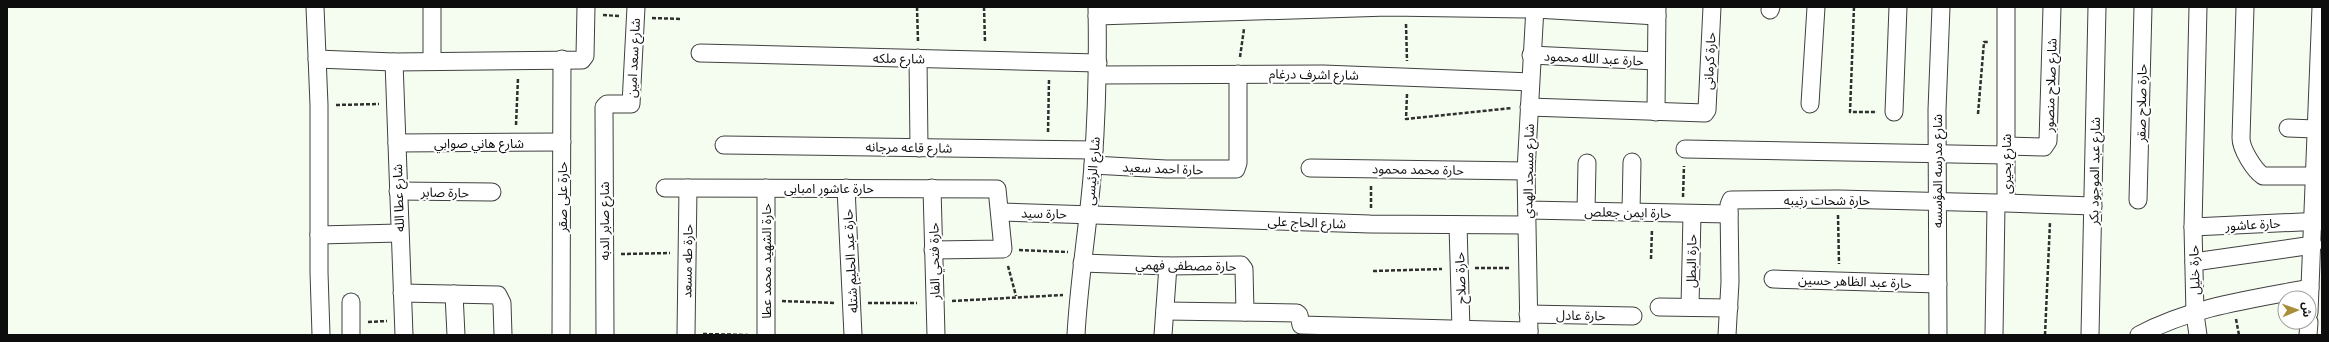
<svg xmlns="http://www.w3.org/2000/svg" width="2329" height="342" viewBox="0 0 2329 342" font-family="'PT Serif','Noto Sans Arabic',serif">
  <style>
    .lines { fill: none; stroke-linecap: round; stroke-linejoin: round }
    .street-casing { stroke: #404040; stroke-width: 19 }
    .path { stroke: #2f2f2f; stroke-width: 2.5; stroke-dasharray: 4 2; stroke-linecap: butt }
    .street { stroke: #fff; stroke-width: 17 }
    .labels { text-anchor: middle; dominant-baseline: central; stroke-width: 4; stroke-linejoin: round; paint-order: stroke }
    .street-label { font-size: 13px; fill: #0d0d0d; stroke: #fff }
  </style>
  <rect width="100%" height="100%" fill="#f4fdef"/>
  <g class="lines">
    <g class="street-casing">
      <g id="street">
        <path d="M 315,7 L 319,105 L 319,272 L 321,335"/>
        <path d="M 432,7 L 432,61"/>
        <path d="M 2198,7 L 2193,227 L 2195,314 L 2198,335"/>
        <path d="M 2245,7 L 2241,138 C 2241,149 2254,170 2263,176 L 2322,176"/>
        <path d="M 1770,10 L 1771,7"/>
        <path d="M 1097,16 L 1388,7 L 1535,9 L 1657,16"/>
        <path d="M 700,53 L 1098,63"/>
        <path d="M 1531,55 L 1656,61"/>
        <path d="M 918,58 L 919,148"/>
        <path d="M 317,59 L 394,62 L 582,60 L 585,56 L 586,7"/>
        <path d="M 394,62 L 404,335"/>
        <path d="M 1098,75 L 1323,74 L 1530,82"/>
        <path d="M 1810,104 L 1816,7"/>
        <path d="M 1529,107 L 1705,113 L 1707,110 L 1712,7"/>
        <path d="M 1656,112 L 1657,7"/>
        <path d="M 1894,112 L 1898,7"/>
        <path d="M 2288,128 L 2316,129"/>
        <path d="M 397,143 L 562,142"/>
        <path d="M 724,145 L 1094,150"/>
        <path d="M 2006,146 L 2044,147 L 2048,141 L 2052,7"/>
        <path d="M 1685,149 L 2006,155"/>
        <path d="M 1093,165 L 1166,169 L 1236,169 L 1238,163 L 1238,74"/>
        <path d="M 1310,168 L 1526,171"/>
        <path d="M 665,188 L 997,189 L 1003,249 L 933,250"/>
        <path d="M 846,188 L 853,335"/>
        <path d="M 932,188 L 936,335"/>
        <path d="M 398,191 L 492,192"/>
        <path d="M 2138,200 L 2143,7"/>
        <path d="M 2006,203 L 2093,206"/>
        <path d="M 1527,210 L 1729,214"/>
        <path d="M 1586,211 L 1587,163"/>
        <path d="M 1000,212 L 1370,224 L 1526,225"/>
        <path d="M 1631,212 L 1632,162"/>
        <path d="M 1458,225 L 1461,330"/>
        <path d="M 2193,227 L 2322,221"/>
        <path d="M 319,235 L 399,233"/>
        <path d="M 2194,262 L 2313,245"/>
        <path d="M 1082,263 L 1168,266 L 1241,265 L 1244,269 L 1245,312"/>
        <path d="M 1773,279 L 1938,284"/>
        <path d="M 402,293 L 498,295 L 502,303 L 503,335"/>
        <path d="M 454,294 L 456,335"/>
        <path d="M 351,302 L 351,335"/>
        <path d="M 1659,307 L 1729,308"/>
        <path d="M 1690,307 L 1692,214"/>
        <path d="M 1165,311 L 1297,313 L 1299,315 L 1301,325 L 1529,331"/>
        <path d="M 2309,313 L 2321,7"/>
        <path d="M 1528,314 L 1633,316"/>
        <path d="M 561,335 L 562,59"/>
        <path d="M 605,335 L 604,107 L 607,104 L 631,104 L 636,7"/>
        <path d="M 686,335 L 688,188"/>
        <path d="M 766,335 L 766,188"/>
        <path d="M 1076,335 C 1079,278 1089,222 1093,165 C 1097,112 1098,60 1097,7"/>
        <path d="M 1163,335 L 1168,266"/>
        <path d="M 1529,335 L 1526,171 L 1535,7"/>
        <path d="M 1727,335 L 1730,282 L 1729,205 L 1731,200 L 1838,199 L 1997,203"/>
        <path d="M 1938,335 L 1937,110 L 1941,7"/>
        <path d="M 1994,335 L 1996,205 L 2006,202 L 2006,7"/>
        <path d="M 2090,335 L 2097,7"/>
        <path d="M 2139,335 C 2191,307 2252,299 2310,288"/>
        <path d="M 2308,335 L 2309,322"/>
      </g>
    </g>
    <g class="path">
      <path d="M 917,7 L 918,42"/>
      <path d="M 984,7 L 985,42"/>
      <path d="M 1854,7 L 1850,112 L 1877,112"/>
      <path d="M 603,15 L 619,16"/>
      <path d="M 652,18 L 682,19"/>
      <path d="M 1406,24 L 1407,61"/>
      <path d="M 1240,57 L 1244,29"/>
      <path d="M 1407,94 L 1406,119 L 1512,108"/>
      <path d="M 336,105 L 379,104"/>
      <path d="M 1978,114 L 1984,42 L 1989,42"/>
      <path d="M 516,125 L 518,78"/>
      <path d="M 1048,132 L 1049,80"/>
      <path d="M 1683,197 L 1684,166"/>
      <path d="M 1371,208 L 1371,185"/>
      <path d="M 1838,215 L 1839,264"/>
      <path d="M 1019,250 L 1068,252"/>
      <path d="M 621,254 L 670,253"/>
      <path d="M 1651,259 L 1652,229"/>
      <path d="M 1008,266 L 1016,296"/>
      <path d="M 1475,268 L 1510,268"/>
      <path d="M 1373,271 L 1442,269"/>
      <path d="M 782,301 L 835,303"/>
      <path d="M 952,301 L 1063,295"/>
      <path d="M 868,303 L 917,303"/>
      <path d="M 2236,319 L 2239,335"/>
      <path d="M 368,322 L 387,321"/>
      <path d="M 703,334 L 748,335"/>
      <path d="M 2045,335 L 2050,222"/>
    </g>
    <use href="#street" class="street"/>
  </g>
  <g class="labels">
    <g class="street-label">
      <text transform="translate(633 58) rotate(-87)">شارع سعد امين</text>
      <text transform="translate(899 58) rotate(1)">شارع ملكه</text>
      <text transform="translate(1594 58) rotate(3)">حارة عبد الله محمود</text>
      <text transform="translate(1709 61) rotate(-87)">حارة كرمانى</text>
      <text transform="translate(1314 74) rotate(1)">شارع اشرف درغام</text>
      <text transform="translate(2050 85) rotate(-88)">شارع صلاح منصور</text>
      <text transform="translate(2141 103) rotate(-89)">حارة صلاح صقر</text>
      <text x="479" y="143">شارع هاني صوابي</text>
      <text transform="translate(909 147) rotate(1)">شارع قاعه مرجانه</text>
      <text transform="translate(2006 164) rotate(-90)">شارع بحيرى</text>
      <text transform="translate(1163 168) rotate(2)">حارة احمد سعيد</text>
      <text transform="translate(1418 169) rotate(1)">حارة محمد محمود</text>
      <text transform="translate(1092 171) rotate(-85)">شارع الرئيسى</text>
      <text transform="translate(1528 171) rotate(-89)">شارع مسجد الهدي</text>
      <text transform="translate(1937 171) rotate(-90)">شارع مدرسه المؤسسه</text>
      <text transform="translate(2094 171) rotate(-89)">شارع عبد الموجود بكر</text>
      <text x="829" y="188">حارة عاشور امبابى</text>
      <text transform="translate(445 192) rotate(1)">حارة صابر</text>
      <text transform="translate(562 197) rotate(-90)">حارة على صقر</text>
      <text transform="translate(398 198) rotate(-92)">شارع عطا الله</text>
      <text x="1827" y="200">حارة شحات رتيبه</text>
      <text transform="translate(1628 212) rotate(1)">حارة ايمن جعلص</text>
      <text transform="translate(1044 213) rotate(1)">حارة سيد</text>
      <text transform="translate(604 221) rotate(-90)">شارع صابر الدبه</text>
      <text transform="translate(1307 222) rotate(2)">شارع الحاج على</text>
      <text transform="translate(2253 224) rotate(-3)">حارة عاشور</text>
      <text transform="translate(687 261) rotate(-89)">حارة طه مسعد</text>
      <text transform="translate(766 261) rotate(-90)">حارة الشهيد محمد عطا</text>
      <text transform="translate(850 261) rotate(-93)">حارة عبد الحليم شتله</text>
      <text transform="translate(934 261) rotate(-91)">حارة فتحي الفار</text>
      <text transform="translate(1691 261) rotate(-89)">حارة البطل</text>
      <text transform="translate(1186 265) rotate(1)">حارة مصطفى فهمي</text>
      <text transform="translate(2194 270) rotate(-92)">حارة خليل</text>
      <text transform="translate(1460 278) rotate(-92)">حارة صلاح</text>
      <text transform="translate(1855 281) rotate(2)">حارة عبد الظاهر حسين</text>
      <text transform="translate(1581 315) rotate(1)">حارة عادل</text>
    </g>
  </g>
  <rect width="2329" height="342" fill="none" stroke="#0d0d0d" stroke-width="16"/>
  <g transform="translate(2297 310) rotate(88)"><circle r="19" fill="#ffffff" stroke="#9e9e9e"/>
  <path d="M0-3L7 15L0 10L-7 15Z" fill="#aa8d38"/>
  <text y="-6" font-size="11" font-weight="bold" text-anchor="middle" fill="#0d0d0d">ش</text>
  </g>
</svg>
